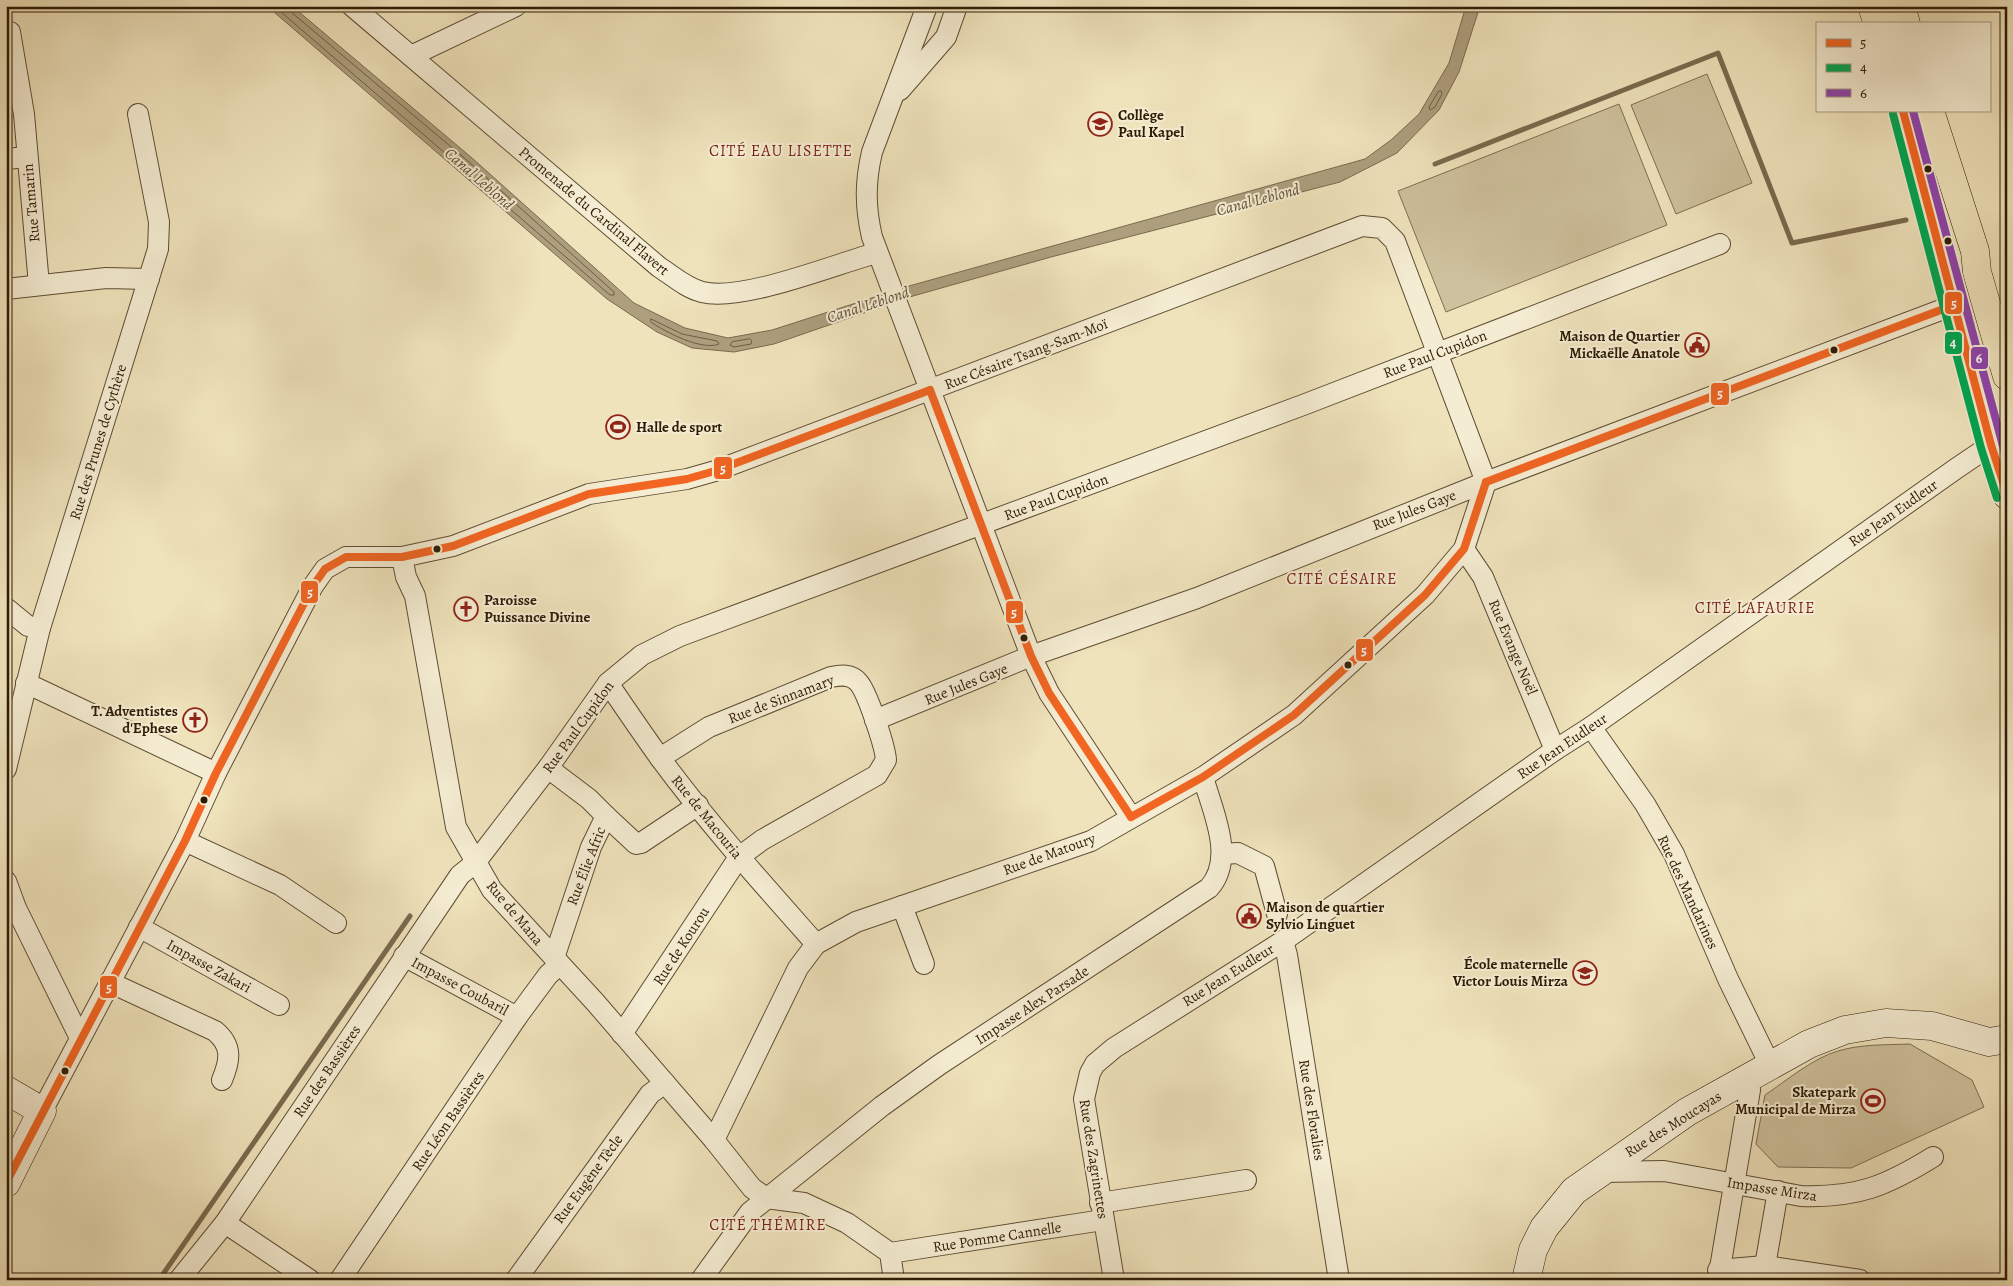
<svg xmlns="http://www.w3.org/2000/svg" width="2013" height="1286" viewBox="0 0 2013 1286" font-family="Alegreya,serif">
  <style>
    .green { fill: #cec19d; stroke: #7e6e51 }
    .water { fill: #ad9f7e; stroke: #7a6a4e }
    .lines { fill: none; stroke-linecap: round; stroke-linejoin: round }
    .shore { stroke: #6e5d42; stroke-width: 1 }
    .stream { stroke: #7a6a4e; stroke-width: 5 }
    .street-casing { stroke: #5e4d33; stroke-width: 22 }
    .secondary-casing { stroke: #2e1b05; stroke-width: 29 }
    .primary-casing { stroke: #2e1b05; stroke-width: 29 }
    .street { stroke: #f5edd3; stroke-width: 20 }
    .secondary { stroke: #f5edd3; stroke-width: 28 }
    .primary { stroke: #efe3bc; stroke-width: 28 }
    .bus-1-casing { stroke: #f5edd3; stroke-width: 11 }
    .bus-2-casing { stroke: #f5edd3; stroke-width: 11 }
    .bus-3-casing { stroke: #f5edd3; stroke-width: 11 }
    .bus-1 { stroke: #f26522; stroke-width: 8 }
    .bus-2 { stroke: #00a651; stroke-width: 8 }
    .bus-3 { stroke: #8e44ad; stroke-width: 8 }
    .bus-dot { fill: #2e1b05; stroke: #f5edd3; stroke-width: 2 }
    .labels { text-anchor: middle; dominant-baseline: central; stroke-width: 4; stroke-linejoin: round; paint-order: stroke }
    .poi-label { font-size: 15px; font-weight: bold; fill: #2e1b05; stroke: #f5edd3; text-anchor: start }
    .street-label { font-size: 15px; fill: #2e1b05; stroke: #f5edd3 }
    .neighbourhood-label { font-size: 16px; letter-spacing: 1px; fill: #7a1f14; stroke: #f5edd3 }
    .water-label { font-size: 16px; font-style: italic; fill: #615035; stroke: #f5edd3 }
    .line-badge { stroke: #f5edd3; stroke-width: 2 }
    .badge-label { font-size: 14px; text-anchor: middle; font-weight: bold; fill: #fff }
  </style>
  <rect width="100%" height="100%" fill="#efe3bc"/>
  <filter id="stains"><feTurbulence type="fractalNoise" baseFrequency=".004" numOctaves="4"/><feColorMatrix values="0 0 0 0 .2 0 0 0 0 .09 0 0 0 0 .02 0 0 0 .5 -.17"/></filter>
  <radialGradient id="worn" r=".72"><stop offset=".6" stop-color="#630" stop-opacity="0"/><stop offset="1" stop-color="#630" stop-opacity=".3"/></radialGradient>
  <g class="green">
    <path d="M 1707,74 L 1752,183 L 1676,214 L 1631,105 Z"/>
    <path d="M 1619,104 L 1667,225 L 1446,312 L 1398,191 Z"/>
    <path d="M 1910,1044 L 1972,1080 L 1984,1107 L 1851,1168 L 1778,1167 L 1756,1144 L 1765,1095 C 1786,1081 1813,1058 1838,1051 C 1861,1044 1886,1045 1910,1044 Z"/>
  </g>
  <path class="water" d="M 267,6 L 292,6 L 472,158 L 634,303 L 685,328 L 728,338 L 772,330 L 909,286 L 1365,159 L 1391,140 L 1419,114 L 1449,63 L 1466,6 L 1480,6 L 1459,72 L 1439,110 L 1397,153 L 1340,182 L 1051,257 L 913,296 L 774,344 L 734,352 L 692,348 L 657,332 L 607,299 Z"/>
  <g class="lines">
    <g class="shore">
      <path d="M 274,6 L 610,295 L 614,295 L 614,292 L 469,162 L 291,12 L 289,6"/>
      <path d="M 1441,91 L 1442,94 L 1435,107 L 1430,110 L 1429,107 L 1438,92 Z"/>
      <path d="M 651,319 L 682,334 L 717,341 L 719,344 C 702,351 665,332 651,322 Z"/>
      <path d="M 750,339 L 752,341 L 751,344 L 734,347 L 730,345 L 732,342 Z"/>
    </g>
    <g class="stream">
      <path d="M 1435,164 L 1718,53 L 1792,243 L 1906,220"/>
      <path d="M 159,1280 L 410,916"/>
    </g>
    <g class="street-casing">
      <g id="street">
        <path d="M 352,6 L 659,267 C 673,276 686,288 702,292 C 742,302 833,265 876,253"/>
        <path d="M 927,6 L 872,152 C 865,182 865,207 872,237 L 1031,656 L 1049,693 L 1131,817"/>
        <path d="M 10,32 L 24,114 L 39,285"/>
        <path d="M 411,56 L 516,6"/>
        <path d="M 900,90 L 946,37 L 957,6"/>
        <path d="M 6,159 L 27,157"/>
        <path d="M 6,289 L 106,278 L 149,279"/>
        <path d="M 1464,549 L 1483,577 L 1555,750"/>
        <path d="M 402,557 L 406,577 L 415,596 L 456,827 L 492,890 L 595,1002 L 714,1140 L 752,1188 L 766,1198 L 804,1203 L 847,1223 L 890,1253 L 894,1280"/>
        <path d="M 6,608 L 28,626 L 40,628"/>
        <path d="M 26,683 L 216,773"/>
        <path d="M 608,683 C 625,708 642,733 660,758 C 708,823 762,883 816,944"/>
        <path d="M 875,720 L 1031,656 L 1197,598 L 1486,482 L 1954,305"/>
        <path d="M 1591,727 L 1645,804 L 1674,854 L 1728,979 L 1770,1065"/>
        <path d="M 548,768 L 589,799 L 606,816 L 591,847 L 554,958"/>
        <path d="M 6,769 L 40,628 L 158,249 L 159,222 L 138,114"/>
        <path d="M 606,816 L 636,844 L 641,843 L 698,805"/>
        <path d="M 185,841 L 280,885 L 336,923"/>
        <path d="M 1222,854 L 1238,853 L 1264,866 L 1277,914"/>
        <path d="M 6,881 L 16,908 L 80,1038"/>
        <path d="M 902,906 L 924,964"/>
        <path d="M 139,927 L 279,1005"/>
        <path d="M 1283,941 L 1287,955 L 1339,1280"/>
        <path d="M 404,956 L 517,1017"/>
        <path d="M 109,982 L 215,1031 C 233,1046 230,1061 222,1080"/>
        <path d="M 622,1034 L 739,857 L 762,840 L 877,775 L 886,760 C 885,746 867,691 858,682 C 851,674 841,675 831,677 L 709,727 L 660,758"/>
        <path d="M 42,1111 L 185,841 L 216,773 L 313,586 L 325,569 L 346,557 L 402,557 L 453,546 L 589,494 L 687,479 L 715,471 L 1362,226 L 1382,228 L 1395,241 L 1486,482"/>
        <path d="M 714,1140 L 798,968 L 816,944 L 856,922 L 1091,841 L 1203,777 L 1294,715 L 1425,595 L 1464,549 L 1486,482"/>
        <path d="M 1602,1172 L 1664,1171 L 1801,1196 C 1857,1198 1886,1186 1933,1157"/>
        <path d="M 1100,1203 L 1246,1180"/>
        <path d="M 225,1223 L 310,1280"/>
        <path d="M 890,1253 L 1103,1220"/>
        <path d="M 1765,1266 L 1778,1191"/>
        <path d="M 1718,1270 L 1765,1266 L 1860,1280"/>
        <path d="M 179,1280 L 225,1223 L 460,875 L 475,863 L 548,768 L 608,683 L 642,655 L 680,636 L 1303,405 L 1720,244"/>
        <path d="M 340,1280 L 517,1017 L 548,975 L 559,965"/>
        <path d="M 516,1280 L 650,1094 L 665,1083"/>
        <path d="M 701,1280 L 750,1212 L 882,1106 L 939,1065 L 1209,888 C 1236,858 1212,810 1203,777"/>
        <path d="M 1114,1280 L 1084,1099 L 1090,1073 L 1095,1064 L 1114,1048 L 1283,941 L 1555,750 L 1591,727 L 1957,468 L 1991,445 L 2007,440"/>
        <path d="M 1718,1280 L 1750,1090 L 1747,1080"/>
      </g>
    </g>
    <g class="secondary-casing">
      <g id="secondary">
        <path d="M 6,1090 L 42,1111 L 6,1183"/>
        <path d="M 1526,1280 L 1533,1250 L 1544,1228 L 1574,1191 L 1687,1112 L 1809,1044 L 1845,1030 L 1886,1023 L 1932,1026 L 1989,1042 L 2007,1039"/>
      </g>
    </g>
    <g class="primary-casing">
      <g id="primary">
        <path d="M 1872,6 L 1878,24"/>
        <path d="M 1901,6 L 1906,24"/>
        <path d="M 1903,111 L 1991,445 L 2007,495"/>
        <path d="M 1930,111 L 1975,251 L 1977,272 L 2007,376"/>
      </g>
    </g>
    <use href="#street" class="street"/>
    <use href="#secondary" class="secondary"/>
    <use href="#primary" class="primary"/>
    <g class="bus-1-casing">
      <g id="bus-1">
        <path d="M 1903,111 L 1991,445 L 2007,494"/>
        <path d="M 930,390 L 1031,656 L 1049,693 L 1131,817"/>
        <path d="M 1486,482 L 1954,305"/>
        <path d="M 1131,817 L 1203,777 L 1294,715 L 1425,595 L 1464,549 L 1486,482"/>
        <path d="M 6,1183 L 185,841 L 216,773 L 313,586 L 325,569 L 346,557 L 402,557 L 453,546 L 589,494 L 687,479 L 715,471 L 930,390"/>
      </g>
    </g>
    <g class="bus-2-casing">
      <path id="bus-2" d="M 1893,114 L 1981,448 L 1997,498"/>
    </g>
    <g class="bus-3-casing">
      <path id="bus-3" d="M 1913,111 L 2007,461"/>
    </g>
    <use href="#bus-1" class="bus-1"/>
    <use href="#bus-2" class="bus-2"/>
    <use href="#bus-3" class="bus-3"/>
  </g>
  <defs>
    <g id="school-ring" transform="scale(1.25)"><circle r="9.5" fill="#f5edd3" stroke="#8f2418" stroke-width="1.5"/><path d="M0-5L7-2L0 1L-7-2ZM-4 1L0 2.5L4 1V4Q0 6-4 4Z" fill="#8f2418"/></g>
    <g id="civic-ring" transform="scale(1.25)"><circle r="9.5" fill="#f5edd3" stroke="#8f2418" stroke-width="1.5"/><path d="M-.6-6.5H3V-4.5H.6V-3L4-1V1h2V6H-6V1h2V-1L-.6-3ZM-1.2 2.5V6h2.4V2.5Z" fill="#8f2418"/></g>
    <g id="stadium-ring" transform="scale(1.25)"><circle r="9.5" fill="#f5edd3" stroke="#8f2418" stroke-width="1.5"/><path d="M0-5a6.5 5 0 1 0 0 10a6.5 5 0 1 0 0-10ZM-3.5-1.8h7v3.6h-7Z" fill="#8f2418"/></g>
    <g id="church-ring" transform="scale(1.25)"><circle r="9.5" fill="#f5edd3" stroke="#8f2418" stroke-width="1.5"/><path d="M-1.2-6h2.4v3.5h3.3v2.4h-3.3V6h-2.4V-.1h-3.3v-2.4h3.3Z" fill="#8f2418"/></g>
  </defs>
  <g fill-rule="evenodd">
    <use href="#school-ring" x="1100" y="124"/>
    <use href="#civic-ring" x="1697" y="345"/>
    <use href="#stadium-ring" x="618" y="427"/>
    <use href="#church-ring" x="466" y="609"/>
    <use href="#church-ring" x="195" y="720"/>
    <use href="#civic-ring" x="1249" y="916"/>
    <use href="#school-ring" x="1585" y="973"/>
    <use href="#stadium-ring" x="1873" y="1101"/>
  </g>
  <g class="bus-dot">
    <circle cx="1928" cy="169" r="4.5"/>
    <circle cx="1948" cy="241" r="4.5"/>
    <circle cx="1834" cy="350" r="4.5"/>
    <circle cx="437" cy="549" r="4.5"/>
    <circle cx="1024" cy="638" r="4.5"/>
    <circle cx="1348" cy="665" r="4.5"/>
    <circle cx="204" cy="800" r="4.5"/>
    <circle cx="65" cy="1071" r="4.5"/>
  </g>
  <g class="labels">
    <g class="poi-label">
      <text x="1118" y="115">Collège<tspan x="1118" dy="17">Paul Kapel</tspan></text>
      <text x="1680" y="336" text-anchor="end">Maison de Quartier<tspan x="1680" dy="17">Mickaëlle Anatole</tspan></text>
      <text x="636" y="427">Halle de sport</text>
      <text x="484" y="600">Paroisse<tspan x="484" dy="17">Puissance Divine</tspan></text>
      <text x="178" y="711" text-anchor="end">T. Adventistes<tspan x="178" dy="17">d'Ephese</tspan></text>
      <text x="1266" y="907">Maison de quartier<tspan x="1266" dy="17">Sylvio Linguet</tspan></text>
      <text x="1568" y="964" text-anchor="end">École maternelle<tspan x="1568" dy="17">Victor Louis Mirza</tspan></text>
      <text x="1856" y="1092" text-anchor="end">Skatepark<tspan x="1856" dy="17">Municipal de Mirza</tspan></text>
    </g>
    <g class="street-label">
      <text transform="translate(31 203) rotate(-95)">Rue Tamarin</text>
      <text transform="translate(594 211) rotate(40)">Promenade du Cardinal Flavert</text>
      <text transform="translate(1026 354) rotate(-21)">Rue Césaire Tsang-Sam-Moï</text>
      <text transform="translate(1435 354) rotate(-21)">Rue Paul Cupidon</text>
      <text transform="translate(98 442) rotate(-73)">Rue des Prunes de Cythère</text>
      <text transform="translate(1056 497) rotate(-20)">Rue Paul Cupidon</text>
      <text transform="translate(1414 510) rotate(-21)">Rue Jules Gaye</text>
      <text transform="translate(1893 513) rotate(-35)">Rue Jean Eudleur</text>
      <text transform="translate(1513 647) rotate(67)">Rue Evange Noël</text>
      <text transform="translate(966 684) rotate(-22)">Rue Jules Gaye</text>
      <text transform="translate(781 699) rotate(-21)">Rue de Sinnamary</text>
      <text transform="translate(578 727) rotate(-54)">Rue Paul Cupidon</text>
      <text transform="translate(1562 746) rotate(-34)">Rue Jean Eudleur</text>
      <text transform="translate(707 817) rotate(51)">Rue de Macouria</text>
      <text transform="translate(1049 854) rotate(-20)">Rue de Matoury</text>
      <text transform="translate(586 866) rotate(-69)">Rue Élie Afric</text>
      <text transform="translate(1688 892) rotate(65)">Rue des Mandarines</text>
      <text transform="translate(515 913) rotate(50)">Rue de Mana</text>
      <text transform="translate(681 946) rotate(-57)">Rue de Kourou</text>
      <text transform="translate(209 966) rotate(29)">Impasse Zakari</text>
      <text transform="translate(1228 975) rotate(-32)">Rue Jean Eudleur</text>
      <text transform="translate(460 986) rotate(28)">Impasse Coubaril</text>
      <text transform="translate(1032 1005) rotate(-33)">Impasse Alex Parsade</text>
      <text transform="translate(327 1071) rotate(-56)">Rue des Bassières</text>
      <text transform="translate(1312 1110) rotate(81)">Rue des Floralies</text>
      <text transform="translate(448 1121) rotate(-56)">Rue Léon Bassières</text>
      <text transform="translate(1673 1124) rotate(-32)">Rue des Moucayas</text>
      <text transform="translate(1094 1159) rotate(81)">Rue des Zagrinettes</text>
      <text transform="translate(588 1179) rotate(-54)">Rue Eugène Tècle</text>
      <text transform="translate(1772 1189) rotate(9)">Impasse Mirza</text>
      <text transform="translate(997 1237) rotate(-9)">Rue Pomme Cannelle</text>
    </g>
    <g class="neighbourhood-label">
      <text x="781" y="151">CITÉ EAU LISETTE</text>
      <text x="1342" y="579">CITÉ CÉSAIRE</text>
      <text x="1755" y="608">CITÉ LAFAURIE</text>
      <text x="768" y="1225">CITÉ THÉMIRE</text>
    </g>
    <g class="water-label">
      <text transform="translate(479 179) rotate(41)">Canal Leblond</text>
      <text transform="translate(1258 200) rotate(-15)">Canal Leblond</text>
      <text transform="translate(868 305) rotate(-18)">Canal Leblond</text>
    </g>
  </g>
  <g class="line-badge">
    <rect x="1944" y="291" width="19" height="24" rx="5" fill="#f26522"/>
    <rect x="1944" y="331" width="19" height="24" rx="5" fill="#00a651"/>
    <rect x="1970" y="346" width="19" height="24" rx="5" fill="#8e44ad"/>
    <rect x="1710" y="382" width="20" height="24" rx="5" fill="#f26522"/>
    <rect x="713" y="456" width="20" height="24" rx="5" fill="#f26522"/>
    <rect x="300" y="580" width="19" height="24" rx="5" fill="#f26522"/>
    <rect x="1005" y="600" width="19" height="24" rx="5" fill="#f26522"/>
    <rect x="1355" y="638" width="19" height="24" rx="5" fill="#f26522"/>
    <rect x="99" y="975" width="19" height="24" rx="5" fill="#f26522"/>
  </g>
  <g class="badge-label">
    <text x="1954" y="308">5</text>
    <text x="1953" y="347">4</text>
    <text x="1979" y="363">6</text>
    <text x="1720" y="398">5</text>
    <text x="723" y="473">5</text>
    <text x="310" y="597">5</text>
    <text x="1014" y="617">5</text>
    <text x="1364" y="655">5</text>
    <text x="109" y="992">5</text>
  </g>
  <rect width="2013" height="1286" fill="none" stroke="#efe3bc" stroke-width="25"/>
  <rect x="8" y="8" width="1998" height="1271" fill="none" stroke="#2e1b05" stroke-width="2.5"/>
  <rect x="12" y="12" width="1988" height="1261" fill="none" stroke="#2e1b05"/>
  <rect x="1816" y="22" width="175" height="90" fill="#f5edd3" stroke="#a59981"/>
  <rect x="1826" y="39" width="25" height="8" fill="#f26522" stroke="#a59981"/>
  <text x="1860" y="48" font-size="15" fill="#2e1b05">5</text>
  <rect x="1826" y="64" width="25" height="8" fill="#00a651" stroke="#a59981"/>
  <text x="1860" y="72" font-size="15" fill="#2e1b05">4</text>
  <rect x="1826" y="89" width="25" height="8" fill="#8e44ad" stroke="#a59981"/>
  <text x="1860" y="98" font-size="15" fill="#2e1b05">6</text>
  <rect width="100%" height="100%" filter="url(#stains)"/>
  <rect width="100%" height="100%" fill="url(#worn)"/>
</svg>
